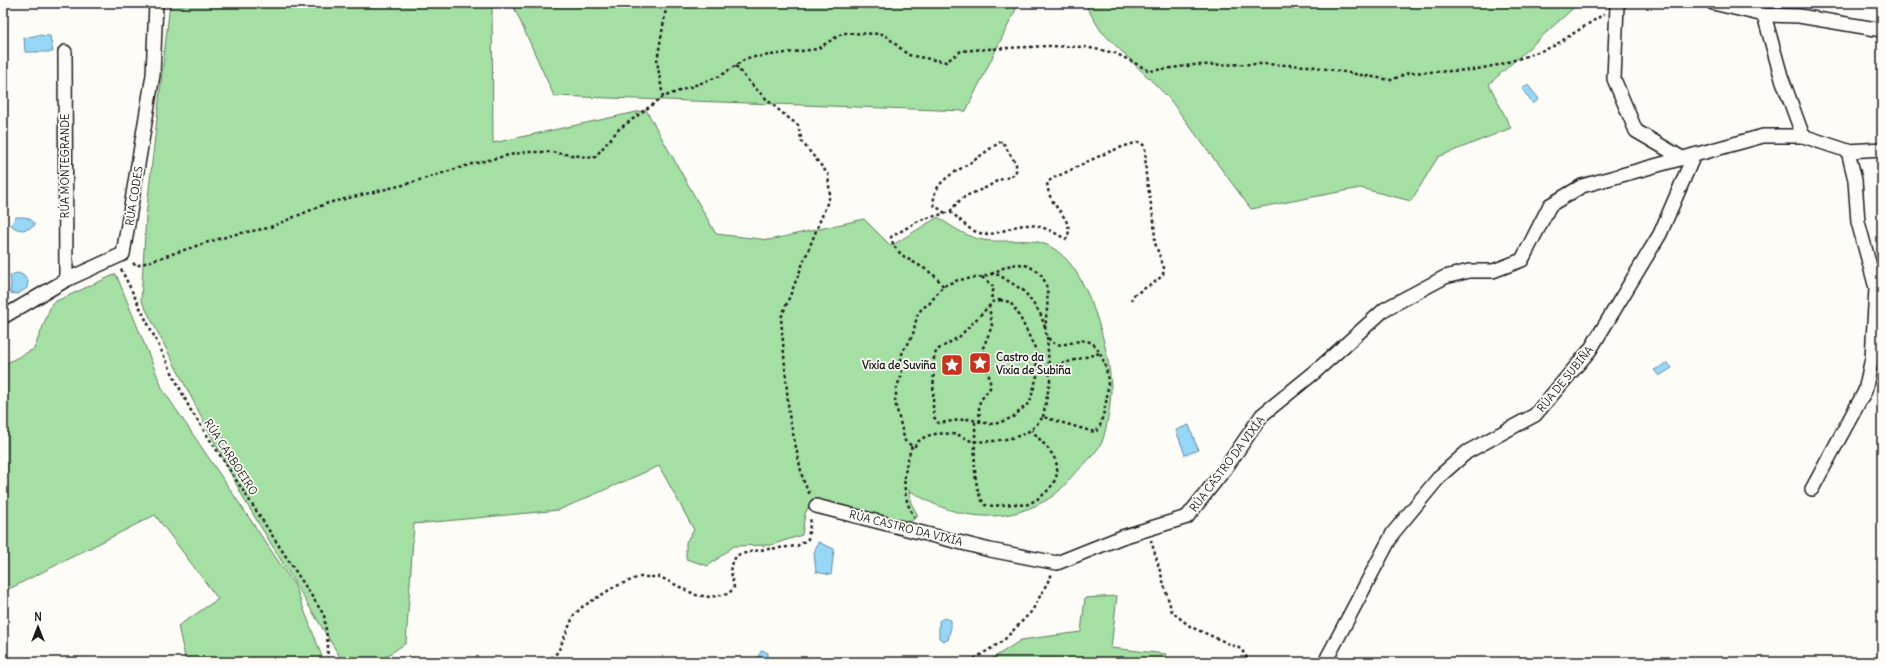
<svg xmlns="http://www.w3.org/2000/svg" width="1885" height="665" viewBox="0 0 1885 665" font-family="Delius,sans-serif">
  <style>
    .green { fill: #a4dfa4; stroke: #607e60 }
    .water { fill: #96d7f7; stroke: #658c9f }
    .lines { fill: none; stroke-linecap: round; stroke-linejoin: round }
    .minor-casing { stroke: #1c1c1c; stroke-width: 16 }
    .path { stroke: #1c1c1c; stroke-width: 2.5; stroke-dasharray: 3 3; stroke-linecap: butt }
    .minor { stroke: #fdfcf7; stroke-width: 13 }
    .labels { text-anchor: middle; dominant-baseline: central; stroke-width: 3.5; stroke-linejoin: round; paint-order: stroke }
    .street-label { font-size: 11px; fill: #1c1c1c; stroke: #fdfcf7 }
    .poi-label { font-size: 11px; font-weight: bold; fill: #1c1c1c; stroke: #fdfcf7; text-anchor: start }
  </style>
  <rect width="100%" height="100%" fill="#fdfcf7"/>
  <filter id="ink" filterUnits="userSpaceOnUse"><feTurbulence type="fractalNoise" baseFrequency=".025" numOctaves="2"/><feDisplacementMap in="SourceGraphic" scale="8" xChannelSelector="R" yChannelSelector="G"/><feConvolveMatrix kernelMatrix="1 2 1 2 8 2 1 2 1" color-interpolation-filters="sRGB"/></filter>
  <g filter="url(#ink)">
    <g class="green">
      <path d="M 170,3 L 492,3 L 493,143 L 646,110 L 716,234 L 769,240 L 864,219 L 891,246 L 938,217 C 950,226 969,238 983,240 C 1018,245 1040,230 1068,261 C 1092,289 1110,352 1111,388 C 1111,404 1107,428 1102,442 C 1098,451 1082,467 1074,474 C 1068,481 1061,490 1053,496 C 1006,527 954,520 909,490 L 911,503 L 918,516 L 908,523 L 812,499 L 805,514 L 802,535 L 771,545 L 734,546 L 708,566 L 686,559 L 686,542 L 694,530 L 659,466 L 559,510 L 414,524 L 406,643 L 378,662 L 343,662 L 245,501 L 141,300 L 146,216 Z"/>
      <path d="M 512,3 L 1019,3 L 966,111 L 554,96 Z"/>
      <path d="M 1084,3 L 1579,3 L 1489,84 L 1511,128 L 1438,157 L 1411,201 L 1360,188 L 1251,209 L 1168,97 L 1101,31 Z"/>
      <path d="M 116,274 L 163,390 L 295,586 L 324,662 L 186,662 L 178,626 L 218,599 L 155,515 L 9,589 L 3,589 L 3,365 L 34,349 L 52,303 Z"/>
      <path d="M 1117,596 L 1111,648 L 1166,654 L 1164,662 L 987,662 L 1021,640 L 1081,632 L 1085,598 Z"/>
    </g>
    <g class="water">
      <path d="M 38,35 L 50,36 L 53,52 L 25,52 L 24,38 Z"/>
      <path d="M 1528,85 L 1539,99 L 1533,104 L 1522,89 Z"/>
      <path d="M 16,217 C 25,217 30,216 35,225 C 28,231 18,232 11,225 Z"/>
      <path d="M 18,273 L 23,275 L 28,281 L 27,288 L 18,294 L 10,293 L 11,283 L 10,275 Z"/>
      <path d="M 1668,363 L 1672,368 L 1659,376 L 1654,370 Z"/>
      <path d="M 1189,425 L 1198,450 L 1185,455 L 1176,430 Z"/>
      <path d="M 818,542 L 834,549 L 831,575 L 816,572 L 814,553 Z"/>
      <path d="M 944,618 L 951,620 L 951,627 L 948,640 L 943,641 L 939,638 L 939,621 Z"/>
      <path d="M 762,650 L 768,653 L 768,662 L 757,662 L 757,658 Z"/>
    </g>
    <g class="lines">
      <g class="minor-casing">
        <g id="minor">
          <path d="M 1619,3 L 1617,5 L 1614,79 L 1636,131 L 1682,158"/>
          <path d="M 1713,3 L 1764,15 L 1799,16 L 1882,30"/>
          <path d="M 1764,15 L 1781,76 L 1803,136"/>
          <path d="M 65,52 L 66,280"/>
          <path d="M 3,317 L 66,280 L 123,254 L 153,75 L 156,3"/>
          <path d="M 1812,489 L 1865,391 L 1872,358 L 1876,288 L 1858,222 L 1855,180 L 1848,151"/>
          <path d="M 816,506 L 990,550 L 1057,563 L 1122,537 L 1187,517 L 1225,469 L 1262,415 L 1315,372 L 1385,309 L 1445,277 L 1469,271 L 1493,271 L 1522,260 L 1550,205 L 1582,186 L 1763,136 L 1803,136 L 1848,151 L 1882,149"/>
          <path d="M 1325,662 L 1393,533 L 1441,475 L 1467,452 L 1535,415 L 1590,350 L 1660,234 L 1694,155"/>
        </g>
      </g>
      <g class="path">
        <path d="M 736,66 C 752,87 777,110 798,125 L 802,142 L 828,174 L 830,196 L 781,318 L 789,415 L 803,480 L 810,495"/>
        <path d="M 663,97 L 657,61 L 667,3"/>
        <path d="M 945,213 L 934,205 C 931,181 957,172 973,161 C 983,154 992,147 1002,141 L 1016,164 L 1016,173 C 1010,178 1005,178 999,180 C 994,182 990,186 985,188 C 967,196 962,195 950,212"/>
        <path d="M 133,263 L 136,266 L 205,243 L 236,234 L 268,228 L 328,203 L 403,185 L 472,164 L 509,155 L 526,152 L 550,152 L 594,158 L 619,129 L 663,97 L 720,76 L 747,58 L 817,49 L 843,33 L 884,34 L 908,55 L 946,62 L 961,51 L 987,49 L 1048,46 L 1085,47 L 1115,53 L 1150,71 L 1193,65 L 1263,64 L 1309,66 L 1391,80 L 1408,73 L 1472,70 L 1498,65 L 1524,57 L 1552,47 L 1604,14"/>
        <path d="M 121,269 L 190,409 L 324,615 L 328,645 L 327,662"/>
        <path d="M 991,274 C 1008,266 1016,259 1034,269 C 1051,279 1048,301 1046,318 C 1046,324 1044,331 1047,336 C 1057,353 1072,339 1086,341 C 1094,342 1097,348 1101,355 C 1113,380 1107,401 1100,426 L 1097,431 L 1094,432 L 1043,417 C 1039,421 1036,426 1032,429 C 1020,439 988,443 972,441 C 967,440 963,436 958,435 C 944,432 923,432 915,446 L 912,446 L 905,441 L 895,402 L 897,386 L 902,375 L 901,359 L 903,350 L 908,344 L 913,334 L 917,316 L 922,308 L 929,304 L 943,286 L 958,280 L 982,277 L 991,274 L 999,275 L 1024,291 L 1040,313 L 1045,327"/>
        <path d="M 982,277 L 994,287 L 991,299 L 993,302"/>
        <path d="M 943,286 C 940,282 937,277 932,274 C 918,262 895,258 891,237 L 920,220 L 950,212 C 960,218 965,228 977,232 C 994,239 1008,226 1025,225 C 1040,224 1053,232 1066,239 C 1076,224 1056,210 1051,198 C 1048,193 1048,188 1047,183 C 1054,176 1061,175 1069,171 C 1092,159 1115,148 1139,142 L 1145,146 L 1146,176 L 1154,221 L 1155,243 L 1164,268 L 1163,274 L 1158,280 L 1134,295 L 1131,300"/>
        <path d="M 1000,300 L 1010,302 L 1018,313 L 1036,350 L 1037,376 L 1030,402 L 1013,417 L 999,423 L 990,424 L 968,419 L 938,423 L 934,417 L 933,409 L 934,356 L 937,350 L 959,337 L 993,302 Z"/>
        <path d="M 1050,367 L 1100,353"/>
        <path d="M 1043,417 L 1050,381 L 1047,337"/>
        <path d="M 975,422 C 976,445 970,486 985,505 C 995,507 1005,504 1016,504 C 1020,504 1024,506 1028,504 C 1044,497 1062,481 1056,462 C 1052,450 1039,440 1032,430"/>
        <path d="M 980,422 L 979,407 L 980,401 L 990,388 L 990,379 L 987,370 L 983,348 L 992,326 L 989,306"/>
        <path d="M 912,446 C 903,471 900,495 915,518"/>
        <path d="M 1151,540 L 1172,612 L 1191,627 L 1241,649 L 1250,662"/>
        <path d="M 546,662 L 558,652 L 574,615 L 582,607 L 614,587 L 639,577 L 660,577 L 696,595 L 710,597 L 728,594 L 734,588 L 730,566 L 737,555 L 759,550 L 797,546 L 808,539 L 811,517"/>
        <path d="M 969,662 L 1003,641 L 1032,611 L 1052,574"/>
      </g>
      <use href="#minor" class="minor"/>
    </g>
  </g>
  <defs>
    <g id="sight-square" transform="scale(1.15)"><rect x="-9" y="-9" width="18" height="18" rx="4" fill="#c8321e" stroke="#fdfcf7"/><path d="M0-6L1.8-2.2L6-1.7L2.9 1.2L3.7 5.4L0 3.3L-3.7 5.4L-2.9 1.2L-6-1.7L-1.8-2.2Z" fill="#fff"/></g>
  </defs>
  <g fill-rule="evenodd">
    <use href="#sight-square" x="980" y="363"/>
    <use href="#sight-square" x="952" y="365"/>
  </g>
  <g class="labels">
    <g class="street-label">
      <text transform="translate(65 166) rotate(-90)">RÚA MONTEGRANDE</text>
      <text transform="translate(134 196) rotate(-81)">RÚA CODES</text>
      <text transform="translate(1565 379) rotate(-51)">RÚA DE SUBIÑA</text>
      <text transform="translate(231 457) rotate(57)">RÚA CARBOEIRO</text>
      <text transform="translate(1227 464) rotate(-53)">RÚA CASTRO DA VIXÍA</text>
      <text transform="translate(906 528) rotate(14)">RÚA CASTRO DA VIXÍA</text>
    </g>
    <g class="poi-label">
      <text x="996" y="357">Castro da<tspan x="996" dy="13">Vixía de Subiña</tspan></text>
      <text x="936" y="365" text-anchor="end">Vixía de Suviña</text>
    </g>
  </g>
  <rect width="1885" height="665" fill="none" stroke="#fdfcf7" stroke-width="16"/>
  <rect x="8" y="8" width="1869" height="649" fill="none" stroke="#1c1c1c" stroke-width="1.5" filter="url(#ink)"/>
  <g transform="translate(38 627)" stroke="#fdfcf7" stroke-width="3" paint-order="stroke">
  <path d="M0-3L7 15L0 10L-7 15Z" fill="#1c1c1c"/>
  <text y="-6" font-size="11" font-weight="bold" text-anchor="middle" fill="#1c1c1c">N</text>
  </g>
</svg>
